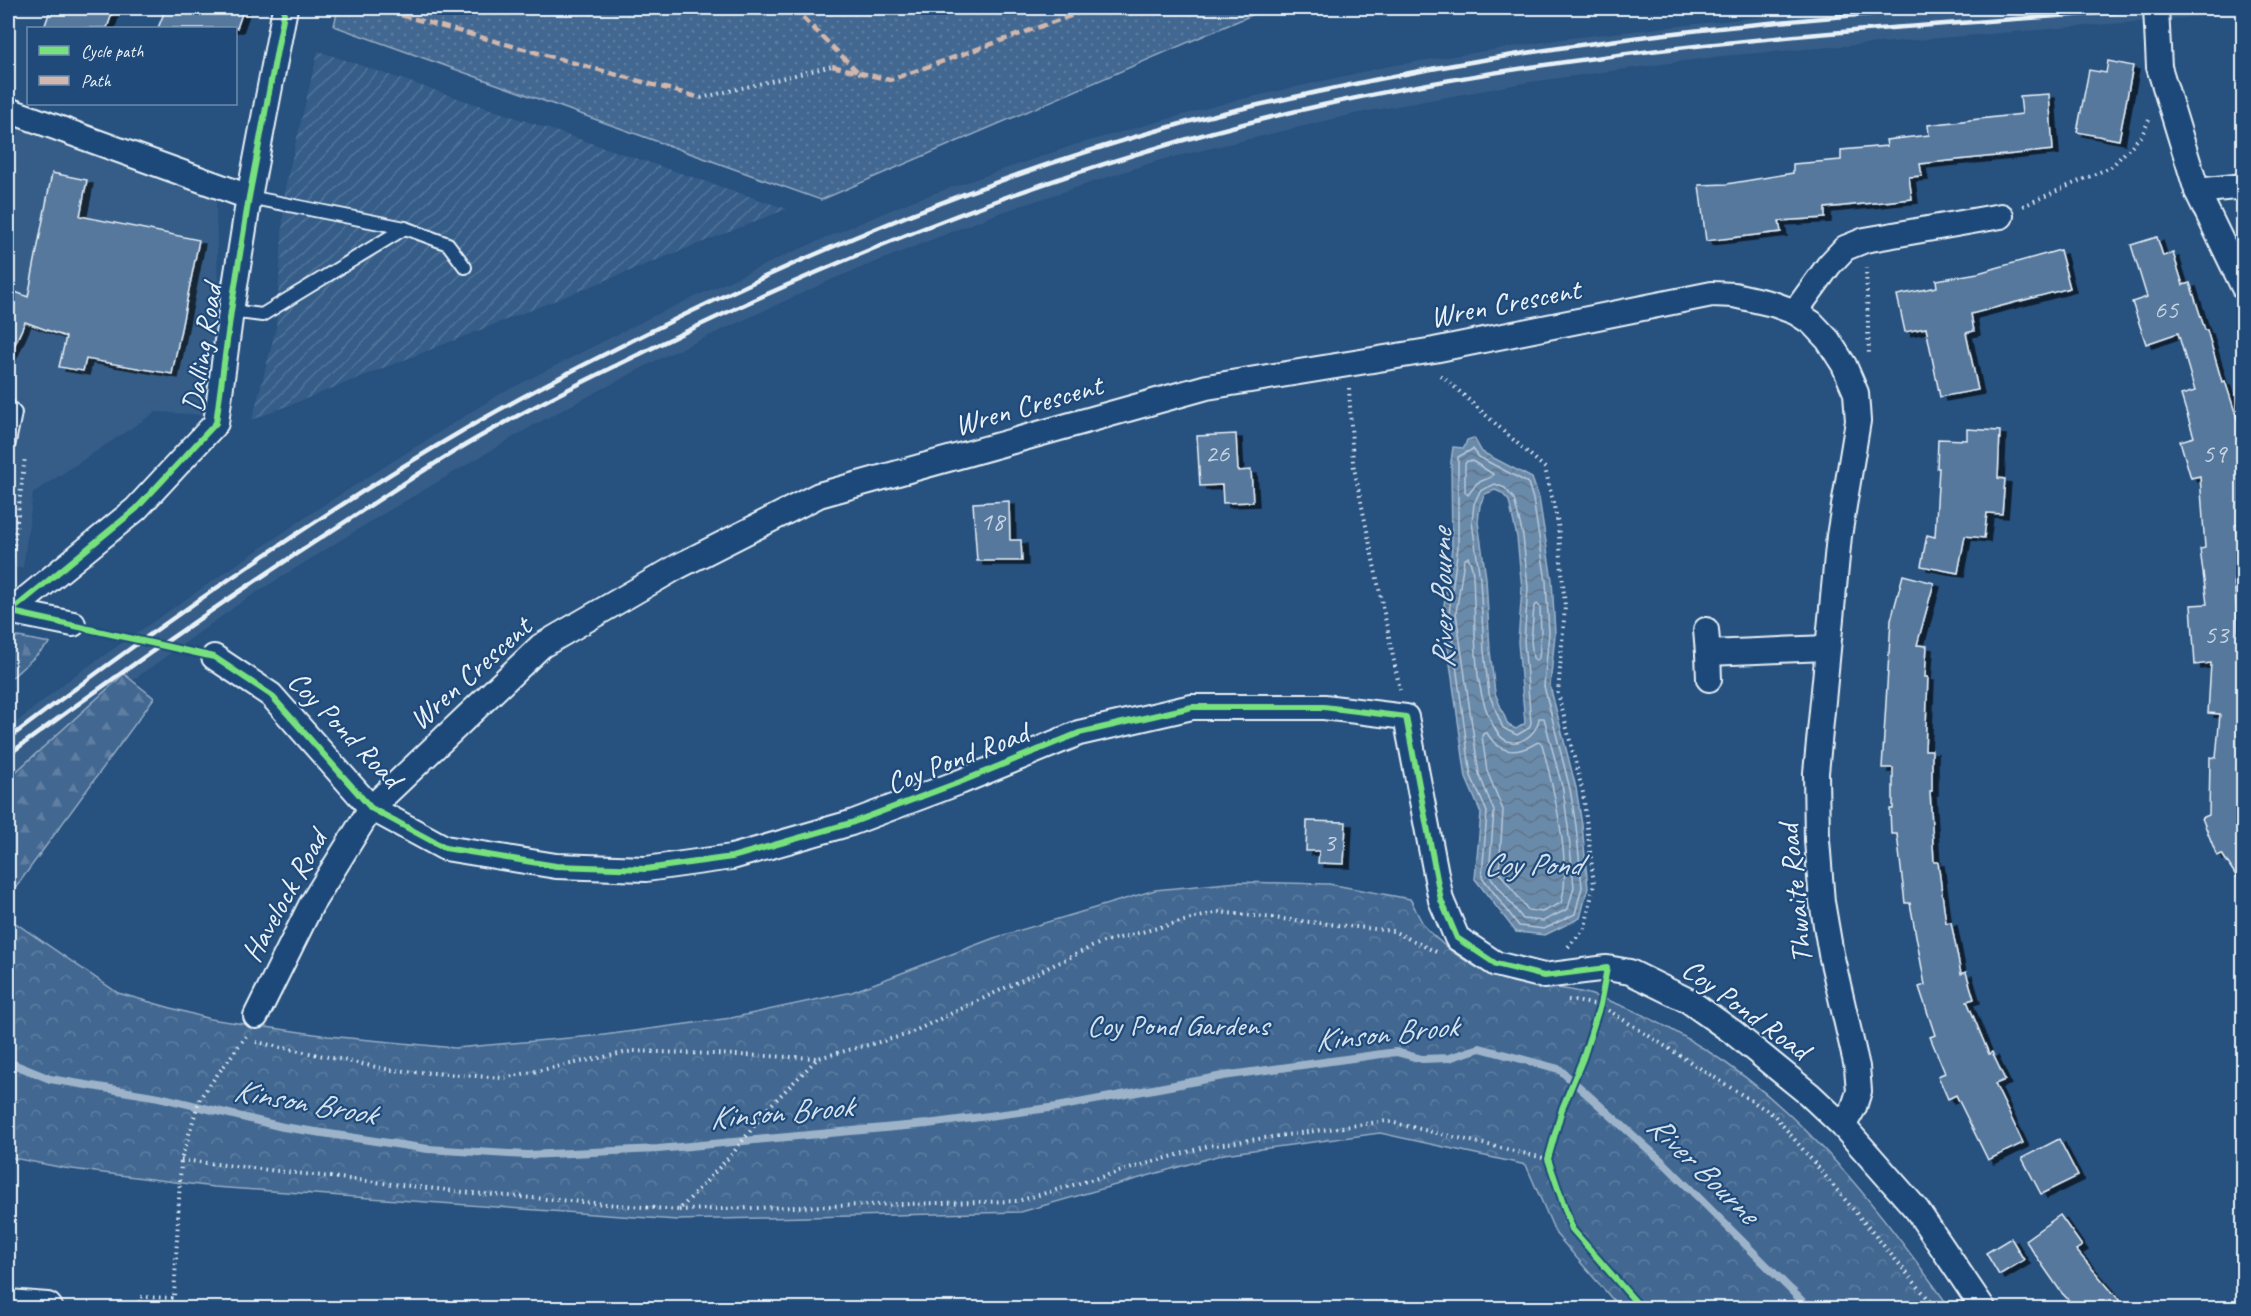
<svg xmlns="http://www.w3.org/2000/svg" width="2251" height="1316" viewBox="0 0 2251 1316" font-family="Caveat,sans-serif">
  <style>
    .built { fill: #355d88 }
    .industrial { fill: url(#industrial-furrows) }
    .grass { fill: url(#grass-dots); stroke: #96acc4; stroke-width: 1.5 }
    .forest { fill: url(#forest-firs); stroke: #96acc4; stroke-width: 1.5 }
    .park { fill: url(#park-crowns); stroke: #96acc4; stroke-width: 1.5 }
    .water { fill: url(#water-waves); stroke: #9db3c9; stroke-width: 1.5; fill-rule: evenodd }
    .lines { fill: none; stroke-linecap: round; stroke-linejoin: round }
    .shore { stroke: #b6c8d9; stroke-width: 1.5 }
    .stream { stroke: #9db3c9; stroke-width: 8 }
    .building { fill: #57789d; stroke: #e8f1f8; stroke-width: 1.5; filter: url(#shadow) }
    .service-casing { stroke: #e8f1f8; stroke-width: 16 }
    .minor-casing { stroke: #e8f1f8; stroke-width: 28 }
    .tertiary-casing { stroke: #e8f1f8; stroke-width: 34 }
    .path { stroke: #e8f1f8; stroke-width: 4; stroke-dasharray: 1.5 4.5; stroke-linecap: butt }
    .service { stroke: #1f4a7a; stroke-width: 12 }
    .minor { stroke: #1f4a7a; stroke-width: 24 }
    .tertiary { stroke: #1f4a7a; stroke-width: 30 }
    .rail { stroke: #e8f1f8; stroke-width: 4.5 }
    .minor-bridge-casing { stroke: #e8f1f8; stroke-width: 28; stroke-linecap: butt }
    .minor-bridge { stroke: #1f4a7a; stroke-width: 24 }
    .quiet { stroke: #d1b7ad; stroke-width: 4.5; stroke-dasharray: 9 4.5; stroke-linecap: butt }
    .cycleway-casing { stroke: #1f4a7a; stroke-width: 10 }
    .cycleway { stroke: #77e17e; stroke-width: 6 }
    .labels { text-anchor: middle; dominant-baseline: central; stroke-width: 4.5; stroke-linejoin: round; paint-order: stroke }
    .number-label { font-size: 27px; fill: #c4d3e1 }
    .street-label { font-size: 30px; fill: #e8f1f8; stroke: #1f4a7a }
    .park-label { font-size: 30px; fill: #d8e3ee; stroke: #1f4a7a }
    .water-label { font-size: 32px; font-style: italic; fill: #d5e2ec; stroke: #1f4a7a }
  </style>
  <defs>
    <pattern id="industrial-furrows" width="10" height="10" patternUnits="userSpaceOnUse" patternTransform="scale(1.5)"><rect width="10" height="10" fill="#355d88"/><path d="M-1 1l2-2M0 10L10 0M9 11l2-2" fill="none" stroke="#52759a"/></pattern>
    <pattern id="grass-dots" width="8" height="8" patternUnits="userSpaceOnUse" patternTransform="scale(1.5)"><rect width="8" height="8" fill="#436891"/><path d="M2 2h.1M6 6h.1" fill="none" stroke="#5e7ea1" stroke-width="1.8" stroke-linecap="round"/></pattern>
    <pattern id="forest-firs" width="22" height="20" patternUnits="userSpaceOnUse" patternTransform="scale(1.5)"><rect width="22" height="20" fill="#436891"/><path d="M5 1l3.5 6h-7zM16 11l3.5 6h-7z" fill="#5e7ea1"/></pattern>
    <pattern id="park-crowns" width="20" height="18" patternUnits="userSpaceOnUse" patternTransform="scale(1.5)"><rect width="20" height="18" fill="#436891"/><path d="M2 6a3 3 0 1 1 6 0M12 15a3 3 0 1 1 6 0" fill="none" stroke="#5e7ea1"/></pattern>
    <pattern id="water-waves" width="16" height="10" patternUnits="userSpaceOnUse" patternTransform="scale(1.5)"><rect width="16" height="10" fill="#6b8aaa"/><path d="M0 5q4-4 8 0t8 0" fill="none" stroke="#5e7388"/></pattern>
    <filter id="shadow"><feDropShadow dx="6" dy="4" stdDeviation="0" flood-color="#0009"/></filter>
  </defs>
  <rect width="100%" height="100%" fill="#27517f"/>
  <filter id="ink" filterUnits="userSpaceOnUse"><feTurbulence type="fractalNoise" baseFrequency=".0167" numOctaves="2"/><feDisplacementMap in="SourceGraphic" scale="12" xChannelSelector="R" yChannelSelector="G"/><feConvolveMatrix kernelMatrix="1 2 1 2 8 2 1 2 1" color-interpolation-filters="sRGB"/></filter>
  <g filter="url(#ink)">
    <g class="built">
      <path d="M 1842,8 L 2243,8 L 2243,13 L 1722,56 L 1530,82 L 1359,113 L 1157,161 L 999,213 L 833,279 L 663,357 L 536,424 L 373,520 L 243,601 L 108,698 L 8,779 L 8,729 L 71,678 L 319,508 L 498,395 L 647,319 L 790,253 L 912,201 L 1074,145 L 1233,101 L 1389,66 L 1569,38 Z"/>
      <path d="M 8,121 L 216,199 L 218,297 L 203,415 L 156,412 L 33,493 L 23,568 L 8,567 Z"/>
    </g>
    <path class="industrial" d="M 318,51 L 787,209 L 252,420 L 276,328 L 285,187 Z"/>
    <path class="grass" d="M 338,8 L 1268,8 L 821,200 L 334,26 Z"/>
    <g class="forest">
      <path d="M 8,635 L 50,643 L 8,681 Z"/>
      <path d="M 124,674 L 154,698 L 8,898 L 8,779 Z"/>
    </g>
    <path class="park" d="M 1238,882 L 1329,884 L 1410,899 C 1416,909 1420,922 1428,930 C 1446,950 1486,977 1512,982 C 1538,987 1567,987 1592,995 C 1632,1007 1671,1028 1706,1050 C 1806,1112 1883,1214 1950,1308 L 1620,1308 L 1556,1234 L 1526,1165 L 1380,1133 L 1224,1154 L 1021,1212 L 677,1220 L 214,1187 L 64,1168 L 8,1157 L 8,918 L 118,993 L 210,1019 L 328,1036 L 455,1048 L 604,1035 L 731,1018 L 852,992 L 994,938 L 1155,890 Z"/>
    <path class="water" d="M 1474,438 L 1482,452 L 1532,478 L 1539,498 L 1552,580 L 1555,634 L 1550,686 L 1576,788 L 1582,825 L 1588,888 L 1580,918 L 1545,935 L 1516,932 L 1475,879 L 1481,813 L 1466,778 L 1443,613 L 1452,547 L 1451,462 L 1453,447 L 1464,448 L 1467,440 ZM 1495,490 L 1502,493 L 1509,501 L 1517,537 L 1522,589 L 1518,642 L 1525,723 L 1516,729 L 1508,725 L 1495,693 L 1490,651 L 1486,578 L 1478,522 L 1480,505 L 1485,494 Z"/>
    <g class="lines">
      <g class="shore">
        <path d="M 1473,449 L 1479,457 L 1528,483 L 1533,499 L 1546,581 L 1549,633 L 1544,686 L 1570,789 L 1576,826 L 1582,887 L 1575,914 L 1544,929 L 1519,926 L 1482,877 L 1487,812 L 1471,776 L 1449,613 L 1458,547 L 1458,457 Z"/>
        <path d="M 1467,461 L 1472,461 L 1493,474 L 1491,477 L 1477,483 L 1468,495 L 1465,492 L 1465,464 Z"/>
        <path d="M 1495,484 L 1505,488 L 1514,499 L 1523,536 L 1528,588 L 1524,641 L 1531,723 L 1529,728 L 1517,735 L 1503,728 L 1489,694 L 1484,651 L 1480,579 L 1472,522 L 1474,504 L 1480,491 Z"/>
        <path d="M 1468,557 C 1475,569 1473,589 1474,602 C 1476,645 1473,695 1497,732 C 1510,753 1537,738 1539,718 L 1544,718 L 1563,790 L 1568,827 L 1574,887 L 1568,909 L 1543,921 L 1523,919 L 1489,875 L 1494,811 L 1479,774 L 1456,613 L 1464,560 Z"/>
        <path d="M 1537,604 L 1540,607 L 1541,633 L 1539,658 L 1536,660 L 1533,658 L 1531,641 L 1534,607 Z"/>
        <path d="M 1484,733 L 1487,733 C 1501,756 1518,754 1538,742 L 1542,744 C 1552,782 1573,866 1561,903 L 1542,912 L 1528,910 L 1499,872 L 1503,810 L 1487,771 L 1482,736 Z"/>
      </g>
      <path class="stream" d="M 8,1062 L 50,1079 L 159,1097 L 283,1127 L 428,1149 L 527,1155 L 658,1149 L 927,1124 L 1057,1107 L 1223,1076 L 1396,1052 L 1422,1059 L 1449,1058 L 1480,1048 L 1559,1069 L 1665,1164 L 1809,1308"/>
    </g>
    <g class="building">
      <path d="M 51,8 L 114,8 L 107,28 L 44,28 Z"/>
      <path d="M 166,8 L 244,8 L 237,28 L 158,28 Z"/>
      <path d="M 2108,61 L 2133,66 L 2119,140 L 2077,132 L 2089,70 L 2106,73 Z"/>
      <path d="M 2049,94 L 2053,150 L 1920,164 L 1922,176 L 1909,177 L 1912,199 L 1825,208 L 1825,218 L 1779,221 L 1781,232 L 1706,241 L 1699,185 L 1727,184 L 1793,173 L 1793,164 L 1841,160 L 1841,150 L 1887,146 L 1886,140 L 1929,135 L 1928,125 L 2022,114 L 2020,96 Z"/>
      <path d="M 52,173 L 87,180 L 80,216 L 199,240 L 172,374 L 86,359 L 83,371 L 59,367 L 66,337 L 25,322 L 8,360 L 8,289 L 28,297 Z"/>
      <path d="M 2157,237 L 2163,256 L 2173,253 L 2183,285 L 2190,283 L 2205,330 L 2207,330 L 2222,382 L 2225,381 L 2244,440 L 2244,524 L 2235,525 L 2242,579 L 2234,580 L 2244,699 L 2244,888 L 2222,854 L 2217,856 L 2202,818 L 2209,815 L 2210,757 L 2216,758 L 2220,714 L 2208,713 L 2211,663 L 2195,665 L 2191,605 L 2207,604 L 2200,549 L 2205,548 L 2200,476 L 2191,478 L 2180,441 L 2194,437 L 2181,395 L 2195,391 L 2178,333 L 2146,344 L 2132,302 L 2147,297 L 2131,245 Z"/>
      <path d="M 2060,250 L 2070,288 L 1971,314 L 1974,331 L 1966,333 L 1978,390 L 1940,397 L 1926,328 L 1905,332 L 1897,295 L 1937,287 L 1936,280 L 1978,273 Z"/>
      <path d="M 1967,429 L 2000,431 L 1998,478 L 2005,479 L 2002,514 L 1987,513 L 1984,538 L 1965,536 L 1958,573 L 1921,566 L 1927,535 L 1935,537 L 1939,468 L 1937,468 L 1938,439 L 1967,440 Z"/>
      <path d="M 1236,434 L 1238,471 L 1251,470 L 1253,502 L 1223,503 L 1222,485 L 1200,486 L 1197,436 Z"/>
      <path d="M 1009,501 L 1010,540 L 1021,540 L 1022,561 L 977,561 L 973,503 Z"/>
      <path d="M 1903,575 L 1934,583 L 1917,645 L 1927,646 L 1925,677 L 1928,677 L 1925,750 L 1932,750 L 1932,791 L 1930,791 L 1934,862 L 1938,862 L 1946,923 L 1951,922 L 1961,974 L 1966,972 L 1974,999 L 1967,1001 L 1989,1054 L 1992,1052 L 2005,1080 L 1995,1084 L 2023,1143 L 1988,1160 L 1956,1095 L 1948,1099 L 1938,1076 L 1945,1073 L 1930,1037 L 1935,1035 L 1919,987 L 1925,985 L 1910,903 L 1905,903 L 1897,834 L 1891,834 L 1890,809 L 1893,809 L 1893,768 L 1882,768 L 1891,620 Z"/>
      <path d="M 1307,821 L 1346,822 L 1344,864 L 1318,863 L 1319,851 L 1306,851 Z"/>
      <path d="M 2059,1139 L 2078,1176 L 2041,1194 L 2022,1158 Z"/>
      <path d="M 2060,1215 L 2082,1246 L 2076,1250 L 2126,1308 L 2076,1308 L 2061,1292 L 2025,1240 Z"/>
      <path d="M 2011,1238 L 2024,1260 L 1999,1275 L 1986,1253 Z"/>
    </g>
    <g class="lines">
      <g class="service-casing">
        <g id="service">
          <path d="M 249,197 L 405,228 L 448,244 L 465,267"/>
          <path d="M 231,311 L 262,315 L 405,228"/>
          <path d="M 8,405 L 15,413 L 8,447"/>
        </g>
      </g>
      <g class="minor-casing">
        <g id="minor">
          <path d="M 2159,67 L 2197,191 L 2244,288"/>
          <path d="M 8,110 L 249,197"/>
          <path d="M 2197,191 L 2244,186"/>
          <path d="M 1795,312 L 1829,265 L 1845,248 L 1865,240 L 2001,216"/>
          <path d="M 8,611 L 73,624"/>
          <path d="M 11,611 L 136,509 L 216,423 L 231,311 L 249,197 L 285,8"/>
          <path d="M 1706,630 L 1708,653 L 1827,648"/>
          <path d="M 1708,653 L 1709,679"/>
          <path d="M 214,657 L 271,695 L 371,808 L 445,848 L 556,866 L 646,869 L 732,857 L 851,823 L 960,782 L 1079,733 L 1192,707 L 1324,707 L 1406,717 L 1441,900 L 1457,938 L 1496,964 L 1544,976 L 1607,968 L 1630,972 L 1689,1001 L 1734,1033 L 1809,1094 L 1843,1126 L 1917,1210 L 1983,1308"/>
          <path d="M 256,1016 L 311,905 L 371,808 L 541,646 L 677,567 L 819,495 L 1207,387 L 1434,350 L 1712,294 L 1734,295 L 1773,304 L 1795,312 L 1812,323 L 1828,340 L 1844,365 L 1856,393 L 1858,421 L 1839,536 L 1816,773 L 1817,840 L 1822,902 L 1831,954 L 1857,1067 L 1859,1091 L 1854,1107 L 1843,1126"/>
        </g>
      </g>
      <g class="tertiary-casing">
        <path id="tertiary" d="M 8,1305 L 47,1308"/>
      </g>
      <g class="path">
        <path d="M 701,98 L 832,66"/>
        <path d="M 2023,206 L 2111,167 L 2142,135 L 2149,120"/>
        <path d="M 1866,267 L 1869,356"/>
        <path d="M 1441,375 L 1545,468 L 1558,523 L 1565,607 L 1558,693 L 1583,793 L 1594,884 L 1585,928 L 1568,947"/>
        <path d="M 1349,388 L 1353,463 L 1400,690"/>
        <path d="M 8,574 L 11,569 L 25,457"/>
        <path d="M 1568,1000 L 1600,1005 L 1774,1115 L 1936,1308"/>
        <path d="M 256,1042 L 391,1070 L 503,1078 L 633,1051 L 818,1058 L 906,1035 L 1100,943 L 1218,912 L 1393,931 L 1436,952"/>
        <path d="M 181,1160 L 472,1193 L 679,1210 L 733,1153 L 769,1107 L 818,1058"/>
        <path d="M 679,1210 L 1018,1201 L 1208,1146 L 1386,1121 L 1548,1159"/>
        <path d="M 139,1308 L 140,1297 L 174,1298 L 181,1160 L 200,1098 L 246,1036"/>
      </g>
      <use href="#service" class="service"/>
      <use href="#minor" class="minor"/>
      <use href="#tertiary" class="tertiary"/>
      <g class="rail">
        <path d="M 8,739 C 157,626 312,518 474,424 C 542,385 612,350 682,316 C 841,238 1006,172 1177,125 C 1225,111 1274,102 1322,91 C 1530,45 1742,22 1954,8"/>
        <path d="M 8,755 C 118,674 230,596 345,522 C 388,494 430,465 474,440 C 542,401 613,367 683,333 C 889,235 1100,154 1323,105 C 1602,43 1889,28 2174,8"/>
      </g>
      <g class="minor-bridge-casing">
        <path id="minor-bridge" d="M 2156,8 L 2159,67"/>
      </g>
      <use href="#minor-bridge" class="minor-bridge"/>
      <g class="quiet">
        <path d="M 375,8 L 701,98"/>
        <path d="M 793,8 L 859,73"/>
        <path d="M 832,66 L 890,80 L 1093,8"/>
      </g>
      <g class="cycleway-casing">
        <g id="cycleway">
          <path d="M 8,611 L 214,657 L 271,695 L 371,808 L 445,848 L 556,866 L 646,869 L 732,857 L 851,823 L 960,782 L 1079,733 L 1192,707 L 1324,707 L 1406,717 L 1441,900 L 1457,938 L 1496,964 L 1544,976 L 1607,968 L 1600,1005 L 1583,1058 L 1562,1109 L 1548,1159 L 1572,1229 L 1641,1308"/>
          <path d="M 11,611 L 136,509 L 216,423 L 231,311 L 249,197 L 285,8"/>
        </g>
      </g>
      <use href="#cycleway" class="cycleway"/>
    </g>
  </g>
  <g class="labels">
    <g class="number-label">
      <text x="2166" y="309">65</text>
      <text x="1217" y="453">26</text>
      <text x="2214" y="453">59</text>
      <text x="992" y="521">18</text>
      <text x="2216" y="634">53</text>
      <text x="1329" y="842">3</text>
    </g>
    <g class="street-label">
      <text transform="translate(1505 303) rotate(-11)">Wren Crescent</text>
      <text transform="translate(202 348) rotate(-81)">Dalling Road</text>
      <text transform="translate(1028 405) rotate(-16)">Wren Crescent</text>
      <text transform="translate(470 673) rotate(-42)">Wren Crescent</text>
      <text transform="translate(345 729) rotate(46)">Coy Pond Road</text>
      <text transform="translate(957 758) rotate(-21)">Coy Pond Road</text>
      <text transform="translate(1795 894) rotate(-96)">Thwaite Road</text>
      <text transform="translate(284 896) rotate(-61)">Havelock Road</text>
      <text transform="translate(1746 1009) rotate(36)">Coy Pond Road</text>
    </g>
    <g class="park-label">
      <text x="1178" y="1025">Coy Pond Gardens</text>
    </g>
    <g class="water-label">
      <text transform="translate(1442 599) rotate(-91)">River Bourne</text>
      <text x="1532" y="864">Coy Pond</text>
      <text transform="translate(1386 1033) rotate(-6)">Kinson Brook</text>
      <text transform="translate(305 1102) rotate(10)">Kinson Brook</text>
      <text transform="translate(781 1112) rotate(-5)">Kinson Brook</text>
      <text transform="translate(1703 1169) rotate(44)">River Bourne</text>
    </g>
  </g>
  <rect width="2251" height="1316" fill="none" stroke="#1f4a7a" stroke-width="30"/>
  <rect x="15" y="15" width="2221" height="1286" fill="none" stroke="#e8f1f8" stroke-width="2" filter="url(#ink)"/>
  <rect x="27" y="27" width="210" height="78" fill="#1f4a7a" stroke="#6f8dac" stroke-width="1.5"/>
  <rect x="39" y="46" width="30" height="9" fill="#77e17e" stroke="#6f8dac" stroke-width="1.5"/>
  <text x="81" y="57" font-size="18" fill="#e8f1f8">Cycle path</text>
  <rect x="39" y="76" width="30" height="9" fill="#d1b7ad" stroke="#6f8dac" stroke-width="1.5"/>
  <text x="81" y="87" font-size="18" fill="#e8f1f8">Path</text>
</svg>
